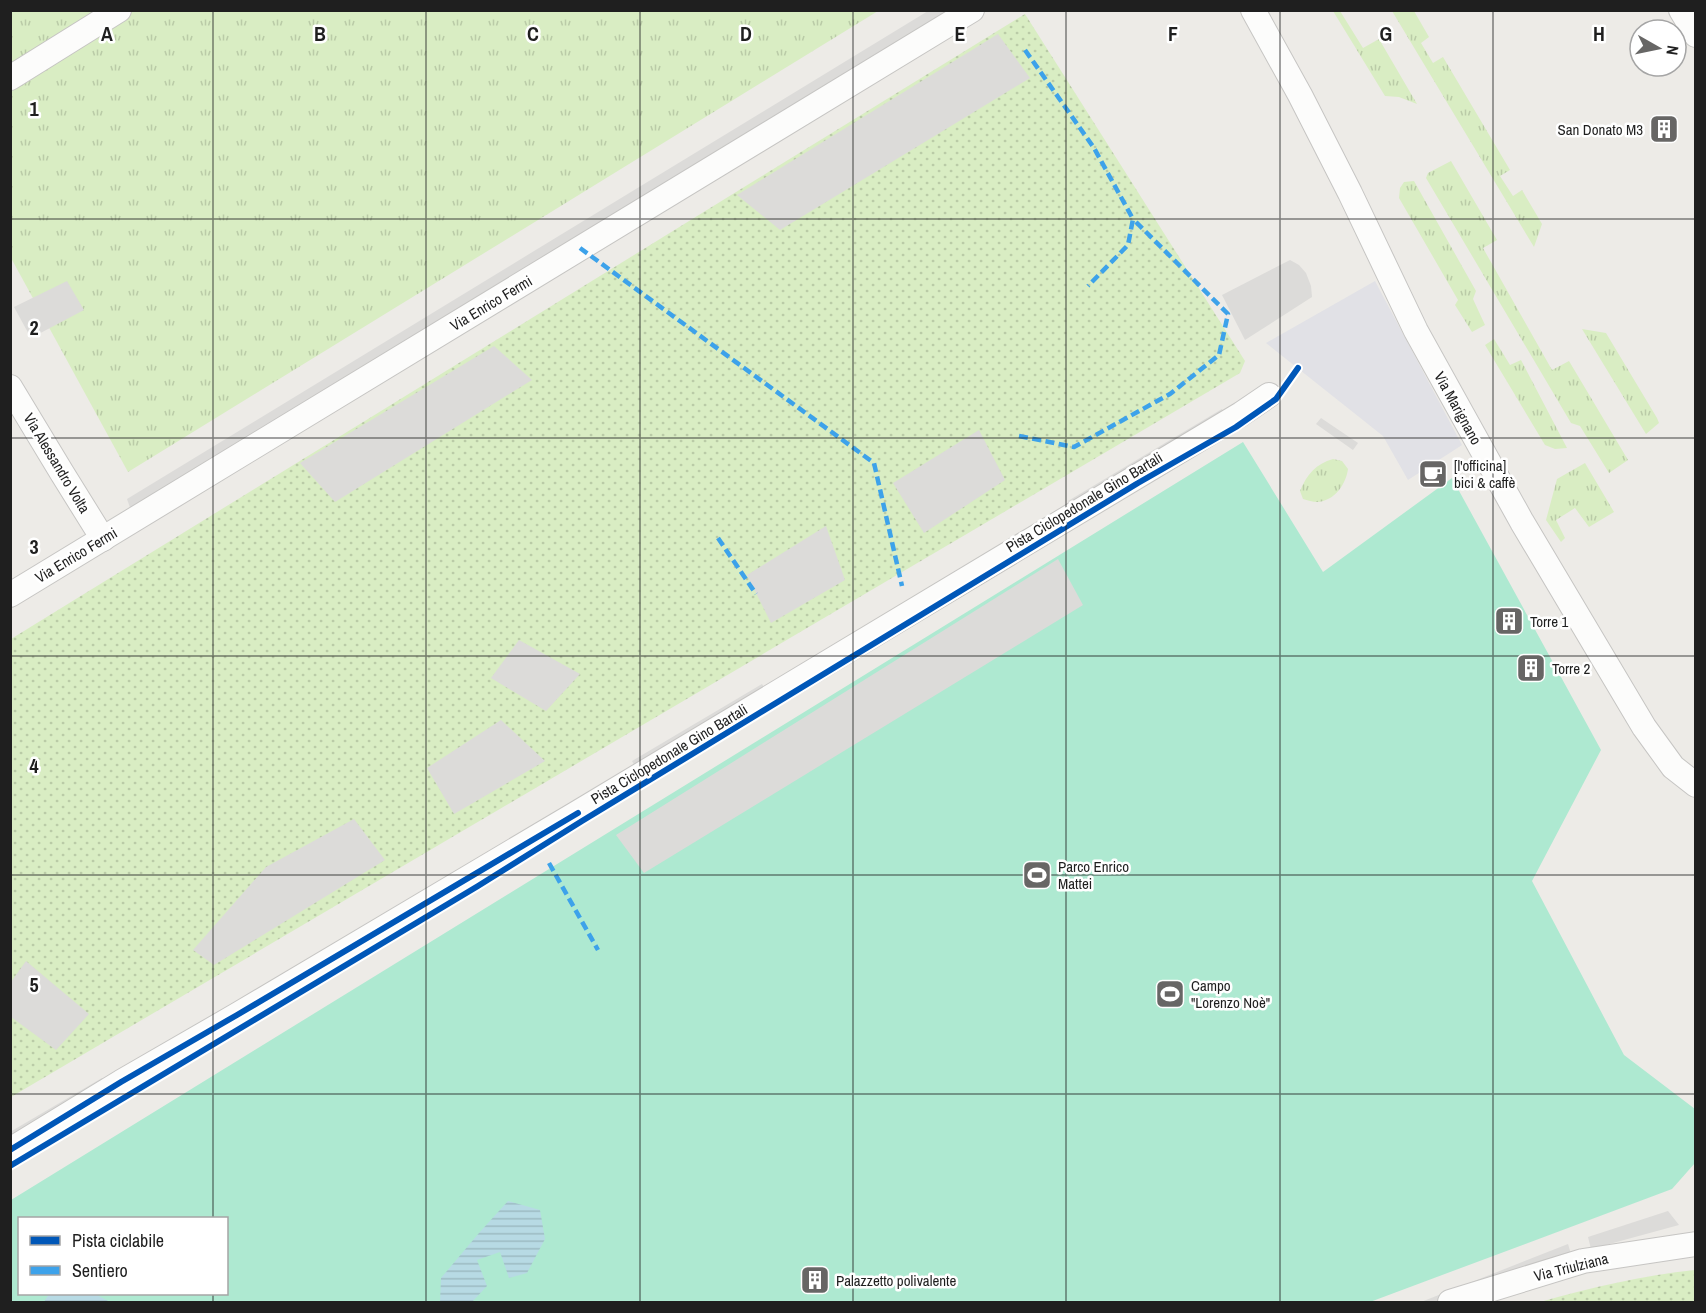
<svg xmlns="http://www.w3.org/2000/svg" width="1706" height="1313" viewBox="0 0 1706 1313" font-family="'Archivo Narrow',sans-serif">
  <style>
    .grass { fill: url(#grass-tufts) }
    .garden { fill: url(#garden-dots) }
    .pitch { fill: #aee9d1; fill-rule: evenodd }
    .parking { fill: #dcdbd9 }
    .plaza { fill: #e1e1e6 }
    .water { fill: url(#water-rules) }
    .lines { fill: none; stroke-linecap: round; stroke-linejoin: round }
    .street-casing { stroke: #c6c5c3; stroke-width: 26 }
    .street { stroke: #fcfcfb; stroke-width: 24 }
    .quiet { stroke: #3da2ea; stroke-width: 4.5; stroke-dasharray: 9 4.5; stroke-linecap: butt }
    .cycleway-casing { stroke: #fff; stroke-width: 10 }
    .cycleway { stroke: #0057b8; stroke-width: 6 }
    .grid { fill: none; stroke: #1f1f1f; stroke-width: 1.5; stroke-opacity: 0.55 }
    .labels { text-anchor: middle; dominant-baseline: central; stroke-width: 5; stroke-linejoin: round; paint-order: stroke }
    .poi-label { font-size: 15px; fill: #1f1f1f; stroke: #fff; text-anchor: start }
    .street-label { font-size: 15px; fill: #1f1f1f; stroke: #fff }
    .grid-label { font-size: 20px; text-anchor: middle; font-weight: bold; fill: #1f1f1f; stroke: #fff; stroke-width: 5; stroke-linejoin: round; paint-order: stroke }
  </style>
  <defs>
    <pattern id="grass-tufts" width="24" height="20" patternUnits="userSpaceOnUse" patternTransform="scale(1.5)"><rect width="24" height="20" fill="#d9edc3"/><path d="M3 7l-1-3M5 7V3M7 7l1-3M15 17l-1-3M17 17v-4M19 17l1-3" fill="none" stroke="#bacba7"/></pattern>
    <pattern id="garden-dots" width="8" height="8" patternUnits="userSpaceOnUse" patternTransform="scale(1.5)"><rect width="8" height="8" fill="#d9edc3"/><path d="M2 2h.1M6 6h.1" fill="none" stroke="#bacba7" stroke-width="1.8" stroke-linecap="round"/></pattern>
    <pattern id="water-rules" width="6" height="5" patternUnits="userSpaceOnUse" patternTransform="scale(1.5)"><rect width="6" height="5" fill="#b7dae4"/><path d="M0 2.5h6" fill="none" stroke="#9dbbc3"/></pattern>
  </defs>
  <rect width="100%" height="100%" fill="#edebe7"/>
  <g class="grass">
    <path d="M 10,11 L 878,11 L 128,472 L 11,258 Z"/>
    <path d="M 1333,11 L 1340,11 L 1363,48 L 1379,39 L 1417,104 L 1399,97 L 1385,96 Z"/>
    <path d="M 1392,11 L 1414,11 L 1429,37 L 1421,43 L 1433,63 L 1443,57 L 1510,170 L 1500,176 L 1513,196 L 1522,190 L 1542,224 L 1534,247 Z"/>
    <path d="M 1451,161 L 1497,240 L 1483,248 L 1552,370 L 1569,361 L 1628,460 L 1609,473 L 1580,426 L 1571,423 L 1426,178 L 1428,173 Z"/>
    <path d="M 1414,181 L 1476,291 L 1473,299 L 1485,325 L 1472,332 L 1455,305 L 1458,300 L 1399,198 L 1400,188 L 1404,182 Z"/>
    <path d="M 1582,329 L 1606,333 L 1657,418 L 1659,423 L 1646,434 Z"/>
    <path d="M 1494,339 L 1510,365 L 1521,360 L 1567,448 L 1555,449 L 1545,445 L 1485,345 Z"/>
    <path d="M 1333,459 L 1342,461 L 1348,469 C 1346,484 1335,501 1317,502 C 1313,502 1307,500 1303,499 L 1300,491 C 1307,474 1316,464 1333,459 Z"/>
    <path d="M 1585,463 L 1614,512 L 1589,527 L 1575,508 L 1556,520 L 1565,538 L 1561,542 L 1546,520 L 1557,479 Z"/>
  </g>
  <g class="garden">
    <path d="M 1025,14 L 1245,361 L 1240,373 L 11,1097 L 11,639 Z"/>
    <path d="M 1695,1270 L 1695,1302 L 1540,1302 C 1590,1288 1643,1275 1695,1270 Z"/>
  </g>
  <path class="pitch" d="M 1243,442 L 1323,572 L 1452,478 L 1601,750 L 1532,881 L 1624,1055 L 1695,1109 L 1695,1163 L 1672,1189 L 1370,1302 L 11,1302 L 11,1200 ZM 20,1218 L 226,1218 L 226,1294 L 20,1294 Z"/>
  <g class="parking">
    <path d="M 928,11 L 952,11 L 133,516 L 127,499 Z"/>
    <path d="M 998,34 L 1030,78 L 780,230 L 737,195 Z"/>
    <path d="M 1290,260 L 1299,265 L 1306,273 L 1311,286 L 1312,297 L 1245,340 L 1222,295 Z"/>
    <path d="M 67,281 L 84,310 L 31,338 L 14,307 Z"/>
    <path d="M 494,346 L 532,380 L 335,502 L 300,463 Z"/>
    <path d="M 1222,409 L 1227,419 L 1074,510 L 1068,501 Z"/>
    <path d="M 1321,418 L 1358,443 L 1353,450 L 1316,424 Z"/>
    <path d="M 979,430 L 1005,480 L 924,533 L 893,483 Z"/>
    <path d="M 826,526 L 845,580 L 771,623 L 747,575 Z"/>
    <path d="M 1058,559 L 1083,605 L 644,873 L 616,835 Z"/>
    <path d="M 519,640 L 580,674 L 546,711 L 491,678 Z"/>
    <path d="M 762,684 L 767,692 L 637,770 L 632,761 Z"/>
    <path d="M 501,720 L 545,761 L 454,814 L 427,768 Z"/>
    <path d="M 354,819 L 385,860 L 214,965 L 193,950 L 266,867 Z"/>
    <path d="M 26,961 L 89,1014 L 56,1050 L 11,1017 L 11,982 Z"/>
    <path d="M 102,1078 L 108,1086 L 11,1144 L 10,1132 Z"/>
    <path d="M 1668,1211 L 1679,1225 L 1591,1249 L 1588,1237 Z"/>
    <path d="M 1568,1244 L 1571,1254 L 1439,1302 L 1421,1302 Z"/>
  </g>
  <path class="plaza" d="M 1375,281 L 1462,445 L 1408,480 L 1383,436 L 1266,343 Z"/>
  <g class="water">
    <path d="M 508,1201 L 540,1210 L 545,1239 L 527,1273 L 509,1278 L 500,1252 L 477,1260 L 487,1286 L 472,1302 L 440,1302 L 441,1278 L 479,1233 Z"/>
    <path d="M 49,1294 L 95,1294 L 110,1302 L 44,1302 Z"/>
  </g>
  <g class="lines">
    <g class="street-casing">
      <g id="street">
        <path d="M 1253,10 L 1300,95 L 1350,193 L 1416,331 L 1522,522 L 1644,727 L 1673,767 L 1696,785"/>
        <path d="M 1681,10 L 1696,35"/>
        <path d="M 10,78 L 119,10"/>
        <path d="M 10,387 L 62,473 L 103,539"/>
        <path d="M 10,595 L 972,10"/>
        <path d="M 10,1150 L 121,1082 L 237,1015 L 577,813 L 1241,414 L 1269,395"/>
        <path d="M 1450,1302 L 1583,1261 L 1696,1244"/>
      </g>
    </g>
    <use href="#street" class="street"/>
    <g class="quiet">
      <path d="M 1025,50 L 1094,148 L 1133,219 L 1128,245 L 1088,286"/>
      <path d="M 580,248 L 874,463 L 902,586"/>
      <path d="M 1019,436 L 1074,447 L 1170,394 L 1219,355 L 1228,314 L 1133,219"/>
      <path d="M 718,538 L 756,594"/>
      <path d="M 549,863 L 598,950"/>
    </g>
    <g class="cycleway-casing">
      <g id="cycleway">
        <path d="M 10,1150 L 121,1082 L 237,1015 L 578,813"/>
        <path d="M 10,1166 L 478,886 L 582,821 L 1138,483 L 1236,427 L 1276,399 L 1298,368"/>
      </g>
    </g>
    <use href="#cycleway" class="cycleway"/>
  </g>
  <path class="grid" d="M 213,10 L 213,1218M 426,10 L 426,1302M 640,10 L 640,1302M 853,10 L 853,1302M 1066,10 L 1066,1302M 1280,10 L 1280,1302M 1493,10 L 1493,1302M 10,219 L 1696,219M 10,438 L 1696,438M 10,656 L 1696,656M 10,875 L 1696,875M 10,1094 L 1696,1094M 213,1294 L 213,1302"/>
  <defs>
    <g id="building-square" transform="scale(1.5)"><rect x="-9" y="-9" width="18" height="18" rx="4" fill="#676665" stroke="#fff"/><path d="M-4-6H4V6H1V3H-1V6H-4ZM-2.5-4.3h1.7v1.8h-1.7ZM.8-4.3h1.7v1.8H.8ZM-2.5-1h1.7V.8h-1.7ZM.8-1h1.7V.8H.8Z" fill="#fff"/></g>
    <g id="cafe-square" transform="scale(1.5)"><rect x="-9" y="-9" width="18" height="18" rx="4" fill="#676665" stroke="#fff"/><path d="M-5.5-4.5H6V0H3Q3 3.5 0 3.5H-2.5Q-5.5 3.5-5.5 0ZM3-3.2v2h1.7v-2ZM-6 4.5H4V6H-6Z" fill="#fff"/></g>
    <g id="stadium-square" transform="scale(1.5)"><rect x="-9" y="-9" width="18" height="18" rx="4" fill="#676665" stroke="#fff"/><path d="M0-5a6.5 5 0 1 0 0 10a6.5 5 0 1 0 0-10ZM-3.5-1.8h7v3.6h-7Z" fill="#fff"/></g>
  </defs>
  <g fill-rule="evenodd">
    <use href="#building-square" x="1664" y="129"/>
    <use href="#cafe-square" x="1433" y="474"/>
    <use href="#building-square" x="1509" y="621"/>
    <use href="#building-square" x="1531" y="668"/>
    <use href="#stadium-square" x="1037" y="875"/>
    <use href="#stadium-square" x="1170" y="994"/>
    <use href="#building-square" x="815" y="1280"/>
  </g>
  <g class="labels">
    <g class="poi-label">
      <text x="1643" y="129" text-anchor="end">San Donato M3</text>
      <text x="1454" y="465">[l'officina]<tspan x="1454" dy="17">bici &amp; caffè</tspan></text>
      <text x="1530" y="621">Torre 1</text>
      <text x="1552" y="668">Torre 2</text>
      <text x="1058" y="866">Parco Enrico<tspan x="1058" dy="17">Mattei</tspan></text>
      <text x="1191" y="985">Campo<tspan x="1191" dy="17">"Lorenzo Noè"</tspan></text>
      <text x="836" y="1280">Palazzetto polivalente</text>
    </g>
    <g class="street-label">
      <text transform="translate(491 303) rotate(-31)">Via Enrico Fermi</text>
      <text transform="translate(1458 408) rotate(61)">Via Marignano</text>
      <text transform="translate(57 463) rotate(59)">Via Alessandro Volta</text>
      <text transform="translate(1084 502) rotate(-31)">Pista Ciclopedonale Gino Bartali</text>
      <text transform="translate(76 555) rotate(-31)">Via Enrico Fermi</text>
      <text transform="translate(669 754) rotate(-31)">Pista Ciclopedonale Gino Bartali</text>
      <text transform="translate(1571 1267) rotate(-14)">Via Triulziana</text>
    </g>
  </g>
  <g class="grid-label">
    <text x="107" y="41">A</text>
    <text x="320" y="41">B</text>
    <text x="533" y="41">C</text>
    <text x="746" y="41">D</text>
    <text x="960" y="41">E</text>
    <text x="1173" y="41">F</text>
    <text x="1386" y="41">G</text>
    <text x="1599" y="41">H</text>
    <text x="34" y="116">1</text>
    <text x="34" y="335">2</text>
    <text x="34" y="554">3</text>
    <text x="34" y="773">4</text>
    <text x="34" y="992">5</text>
  </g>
  <rect width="1706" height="1313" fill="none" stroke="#1f1f1f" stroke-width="24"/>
  <rect x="18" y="1217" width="210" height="78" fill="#ffffff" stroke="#a5a5a5" stroke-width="1.5"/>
  <rect x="30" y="1236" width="30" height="9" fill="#0057b8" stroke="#a5a5a5" stroke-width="1.5"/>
  <text x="72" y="1247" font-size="18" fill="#1f1f1f">Pista ciclabile</text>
  <rect x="30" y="1266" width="30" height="9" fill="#3da2ea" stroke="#a5a5a5" stroke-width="1.5"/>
  <text x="72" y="1277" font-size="18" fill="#1f1f1f">Sentiero</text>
  <g transform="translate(1658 48) rotate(99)"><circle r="28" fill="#ffffff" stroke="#a5a5a5" stroke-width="1.5"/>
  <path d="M0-4.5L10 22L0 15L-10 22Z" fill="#676665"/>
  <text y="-9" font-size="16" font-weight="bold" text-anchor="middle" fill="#1f1f1f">N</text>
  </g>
</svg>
